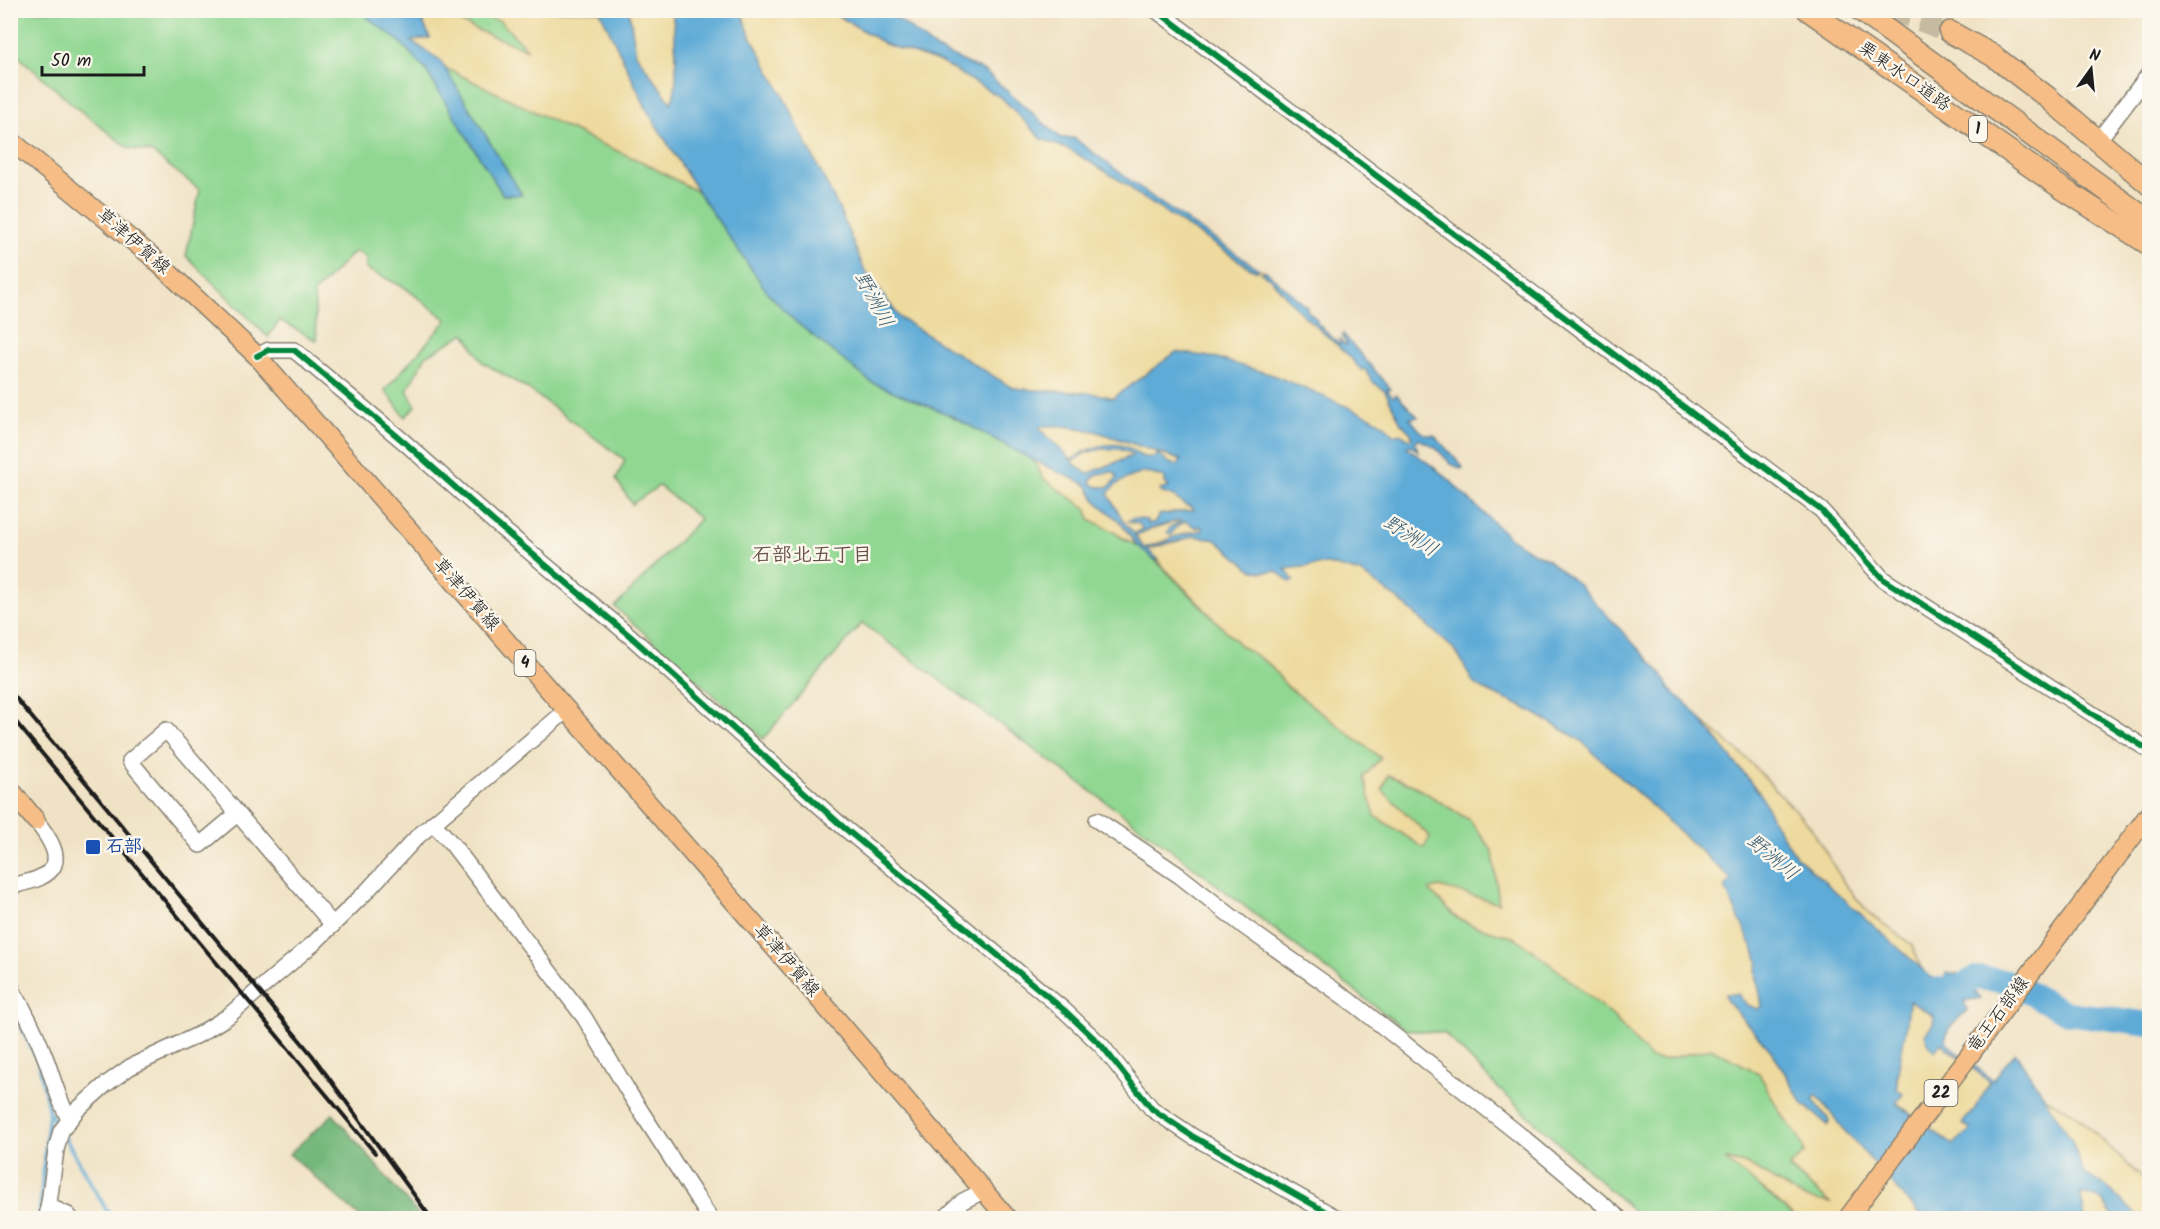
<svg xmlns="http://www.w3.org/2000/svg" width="2160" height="1229" viewBox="0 0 2160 1229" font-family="Kalam,'Klee One',sans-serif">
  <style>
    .green { fill: #90d792; stroke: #567a57; stroke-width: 1.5 }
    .forest { fill: #74b87c; stroke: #486a4c; stroke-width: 1.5 }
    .sand { fill: #eeda9e; stroke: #857b5d; stroke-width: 1.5 }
    .water { fill: #5fabd7; stroke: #3e647a; stroke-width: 1.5; fill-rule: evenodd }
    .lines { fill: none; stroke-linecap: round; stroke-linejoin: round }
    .stream { stroke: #5fabd7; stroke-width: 4 }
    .river { stroke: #5fabd7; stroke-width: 24 }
    .highway-tunnel { stroke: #c6baa2; stroke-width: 21; stroke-dasharray: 21 10; stroke-linecap: butt }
    .minor-casing { stroke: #867f70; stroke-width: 18 }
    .major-casing { stroke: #867f70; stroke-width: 21 }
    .highway-casing { stroke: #867f70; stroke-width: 24 }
    .minor { stroke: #fff; stroke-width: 15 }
    .major { stroke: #f6be86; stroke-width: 18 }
    .highway { stroke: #f6be86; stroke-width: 21 }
    .rail { stroke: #1c1c1c; stroke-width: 4 }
    .cycleway-casing { stroke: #fbf7ec; stroke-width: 10 }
    .cycleway { stroke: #00873e; stroke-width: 6 }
    .transit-dot { fill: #1a4fb4; stroke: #fbf7ec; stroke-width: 2 }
    .labels { text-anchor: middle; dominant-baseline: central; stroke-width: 5; stroke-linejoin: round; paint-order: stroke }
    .shield { fill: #fbf7ec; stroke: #5f5e5a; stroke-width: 1.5 }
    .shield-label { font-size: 16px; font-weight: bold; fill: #1c1c1c }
    .street-label { font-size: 18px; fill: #1c1c1c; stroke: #fbf7ec }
    .transit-label { font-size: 18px; font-weight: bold; fill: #164399; stroke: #fbf7ec; text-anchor: start }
    .water-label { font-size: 20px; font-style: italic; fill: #3a5c70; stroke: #fbf7ec }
    .neighbourhood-label { font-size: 20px; font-weight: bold; fill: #665148; stroke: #fbf7ec }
  </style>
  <rect width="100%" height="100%" fill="#fbf7ec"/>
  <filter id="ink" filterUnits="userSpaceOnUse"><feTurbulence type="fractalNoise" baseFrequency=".0167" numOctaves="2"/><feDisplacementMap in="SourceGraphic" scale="12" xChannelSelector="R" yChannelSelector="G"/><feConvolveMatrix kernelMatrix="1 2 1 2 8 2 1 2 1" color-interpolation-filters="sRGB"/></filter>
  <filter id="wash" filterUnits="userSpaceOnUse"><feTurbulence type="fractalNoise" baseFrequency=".008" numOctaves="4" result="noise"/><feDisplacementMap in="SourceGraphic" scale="24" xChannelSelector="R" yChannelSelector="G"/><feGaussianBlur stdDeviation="1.35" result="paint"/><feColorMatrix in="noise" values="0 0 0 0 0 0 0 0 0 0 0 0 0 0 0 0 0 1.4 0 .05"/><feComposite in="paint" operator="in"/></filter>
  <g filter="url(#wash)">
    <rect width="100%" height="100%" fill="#f0e2c4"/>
    <g class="green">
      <path d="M 11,11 L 359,11 L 400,42 L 425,69 L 503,195 L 522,195 L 444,67 L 592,140 L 643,162 L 698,192 L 768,293 L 796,322 L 871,382 L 950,415 L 1033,460 L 1044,479 L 1086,508 L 1091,521 L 1104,525 L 1125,540 L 1137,545 L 1155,560 L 1240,645 L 1269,664 L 1287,686 L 1381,758 L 1364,777 L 1398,808 L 1382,790 L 1388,775 L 1415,786 L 1471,821 L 1493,852 L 1499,904 L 1439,887 L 1430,890 L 1457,918 L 1475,926 L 1516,938 L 1553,966 L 1614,1017 L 1650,1058 L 1663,1060 L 1711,1048 L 1759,1073 L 1780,1112 L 1799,1137 L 1805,1153 L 1789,1168 L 1831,1204 L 1802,1197 L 1748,1165 L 1727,1160 L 1796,1218 L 1641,1218 L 1498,1088 L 1444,1033 L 1406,1030 L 1166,846 L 862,623 L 763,739 L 615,607 L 700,519 L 659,486 L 632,504 L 616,479 L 625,460 L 528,389 L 482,362 L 465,333 L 426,356 L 407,390 L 416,406 L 405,417 L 385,390 L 447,320 L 404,287 L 366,269 L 366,257 L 355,251 L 314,293 L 317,341 L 280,320 L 268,337 L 186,256 L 200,190 L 151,152 L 128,148 L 77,108 L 11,50 Z"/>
      <path d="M 437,11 L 466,11 L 500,21 L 530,51 L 477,30 Z"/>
    </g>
    <path class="forest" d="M 333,1114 L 421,1218 L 361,1218 L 289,1154 Z"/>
    <g class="sand">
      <path d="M 411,11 L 437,11 L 477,30 L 528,50 L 500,21 L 466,11 L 600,11 L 648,112 L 698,192 L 643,162 L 592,140 L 444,67 L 440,60 L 410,40 L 430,38 L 421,18 Z"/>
      <path d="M 629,11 L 672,11 C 675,30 680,87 671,103 L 636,54 Z"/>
      <path d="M 741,11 L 830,11 L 885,44 L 942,63 L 1002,98 L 1042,139 L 1072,151 L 1131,187 L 1134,192 L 1249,267 L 1257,271 L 1259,269 L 1266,271 L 1262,273 L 1271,279 L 1298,310 L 1350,357 L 1361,370 L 1365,369 L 1372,381 L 1385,391 L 1401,423 L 1411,433 L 1413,438 L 1410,440 L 1394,435 L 1383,424 L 1216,358 L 1176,352 L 1113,398 C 1080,388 1045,394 1011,388 L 900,318 L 864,269 L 839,209 L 777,84 L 750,35 Z"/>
      <path d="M 1040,426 L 1064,426 L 1095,431 L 1181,460 L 1179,465 L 1169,463 L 1159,455 C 1141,462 1141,454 1129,448 C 1111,439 1086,449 1071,460 L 1040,429 Z"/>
      <path d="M 1102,449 L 1119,449 L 1131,453 L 1132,456 L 1087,474 L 1072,462 L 1087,452 Z"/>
      <path d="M 1033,460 L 1087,485 L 1096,501 L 1119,521 L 1137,545 C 1120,538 1108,526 1091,521 L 1086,508 L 1044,479 Z"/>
      <path d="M 1112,472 L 1116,474 L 1117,478 L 1109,487 L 1097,487 L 1091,483 L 1091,479 L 1098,474 Z"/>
      <path d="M 1146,472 L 1165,478 L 1169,487 L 1165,490 L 1185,505 L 1191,507 L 1194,511 L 1173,512 L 1159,515 L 1155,522 L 1147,524 L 1135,519 L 1131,523 L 1138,523 L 1143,529 L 1134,534 L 1124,522 L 1108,494 C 1115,481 1133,476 1146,472 Z"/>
      <path d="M 1180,520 L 1183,521 L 1171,526 L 1171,535 L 1176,526 L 1186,521 L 1197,528 L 1201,526 L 1203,531 L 1188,532 L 1144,548 L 1135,536 L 1150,529 Z"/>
      <path d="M 1195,536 L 1216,540 L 1251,569 L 1262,572 L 1276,571 L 1293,581 L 1285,569 L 1328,564 L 1361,573 L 1399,600 L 1456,651 L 1474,682 L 1483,689 L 1523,707 L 1579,739 L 1731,879 L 1726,888 L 1759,961 L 1756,972 L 1762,1006 L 1758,1009 L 1747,1005 L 1727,1001 L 1773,1053 L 1803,1104 L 1828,1125 L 1829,1120 L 1812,1099 L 1817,1094 L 1923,1218 L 1796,1218 L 1769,1194 L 1725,1160 L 1748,1165 L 1802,1197 L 1830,1203 L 1789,1167 L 1805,1153 L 1799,1137 L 1780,1112 L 1759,1073 L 1711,1048 L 1663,1060 L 1650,1058 L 1614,1017 L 1553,966 L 1516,938 L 1475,926 L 1457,918 L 1429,890 L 1439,887 L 1499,903 L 1493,852 L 1471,821 L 1415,786 L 1388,775 L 1382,790 L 1430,837 L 1424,848 L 1375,816 L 1364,777 L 1381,758 L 1287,686 L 1269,664 L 1240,645 L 1147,550 Z"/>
      <path d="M 1701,720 L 1745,757 L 1810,826 L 1846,886 L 1870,914 L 1912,945 L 1922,970 L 1796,856 L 1773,821 L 1761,795 Z"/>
      <path d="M 1909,1001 L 1935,1016 L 1929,1045 L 1935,1050 L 1940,1043 L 1990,1082 L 1974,1110 L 1962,1123 L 1971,1129 C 1967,1136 1959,1139 1953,1145 L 1896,1102 L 1903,1094 L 1897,1090 C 1897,1060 1907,1031 1909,1001 Z"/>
      <path d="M 2043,1097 L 2075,1114 L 2149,1185 L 2149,1216 L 2147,1218 L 2139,1218 L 2127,1206 L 2084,1174 L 2076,1160 L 2071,1139 Z"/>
      <path d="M 2080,1193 L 2102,1199 L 2114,1218 L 2085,1218 Z"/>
    </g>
    <g class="water">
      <path d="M 359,11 L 411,11 L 421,18 L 430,38 L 411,41 L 440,60 L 522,195 L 503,195 L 425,69 L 400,42 Z"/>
      <path d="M 600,11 L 629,11 L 636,54 L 671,103 C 680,88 675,30 672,11 L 741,11 L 750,35 L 777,84 L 839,209 L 864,269 L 900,318 L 1011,387 C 1045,394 1080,388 1113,398 L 1176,352 L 1216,358 L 1273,375 L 1371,417 L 1383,424 L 1394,435 L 1399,433 L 1410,439 L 1412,438 L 1411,433 L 1401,423 L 1385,391 L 1372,381 L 1365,369 L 1361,370 L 1350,357 L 1298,310 L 1271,279 L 1261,273 L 1266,271 L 1307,307 L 1307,310 L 1317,320 L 1317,323 L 1339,344 L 1340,344 L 1340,338 L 1343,344 L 1347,345 L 1342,336 L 1343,334 L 1391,389 L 1387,390 L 1393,397 L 1396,394 L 1418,417 L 1410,418 C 1416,426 1422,437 1434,435 L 1463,467 L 1462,469 L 1451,464 L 1435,447 L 1419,439 L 1415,442 L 1418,451 L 1411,445 L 1407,447 C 1421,459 1448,475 1457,488 L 1510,538 L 1532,552 L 1547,559 L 1577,583 L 1661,673 L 1669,688 L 1693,710 L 1761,795 L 1773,821 L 1796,856 L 1942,987 L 1946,973 L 1961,974 L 1965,982 L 1981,998 L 1964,1001 L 1967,1010 L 1949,1028 L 1945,1040 L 1955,1051 L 1993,1080 L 2015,1052 L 2071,1139 C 2076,1151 2078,1162 2084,1174 C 2103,1180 2125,1204 2139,1218 L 2114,1218 L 2102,1200 L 2080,1193 L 2085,1218 L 1923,1218 L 1844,1130 L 1817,1095 L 1813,1099 L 1829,1120 L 1828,1125 L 1803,1104 L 1773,1053 L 1727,1001 L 1725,994 L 1738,994 L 1747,1005 L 1758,1009 L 1762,1006 L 1756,972 L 1759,961 L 1725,888 L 1731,879 L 1579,739 L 1523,707 L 1483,689 L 1473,682 L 1456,651 L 1399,600 L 1361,573 L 1328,564 L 1285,569 L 1294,581 L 1290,582 L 1276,571 L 1262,572 L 1251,569 L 1216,540 L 1195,536 L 1147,549 L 1159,560 L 1155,560 L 1137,545 L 1119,521 L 1096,501 L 1087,485 L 1033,460 L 950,415 L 871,382 L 796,322 L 768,293 L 698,192 L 648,112 ZM 1040,426 L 1064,426 L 1095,431 L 1181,460 L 1178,465 L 1169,463 L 1159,455 L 1158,453 L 1155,457 C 1136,458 1143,455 1129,448 C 1111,439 1086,449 1071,460 L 1040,429 ZM 1102,449 L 1119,449 L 1131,453 L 1132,456 L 1087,474 L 1072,462 L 1087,452 ZM 1112,472 L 1116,474 L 1117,478 L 1109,487 L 1097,487 L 1091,483 L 1091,479 L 1098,474 ZM 1146,472 L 1165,478 L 1165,483 L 1169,487 L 1160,490 L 1161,493 C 1173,493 1179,503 1191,507 L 1194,510 L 1159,515 L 1155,522 L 1147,524 L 1147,520 L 1132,518 L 1128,521 L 1138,523 L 1143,529 L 1134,534 L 1124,522 L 1108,494 C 1115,481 1133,476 1146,472 ZM 1180,520 L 1182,522 L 1171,526 L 1167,532 L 1171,535 L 1176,527 L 1186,521 L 1197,528 L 1201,526 L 1203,530 L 1173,537 L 1168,541 L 1144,548 L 1135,536 L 1150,529 ZM 1909,1001 L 1934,1016 L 1933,1024 L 1925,1034 L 1929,1045 L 1935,1051 L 1941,1043 L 1990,1082 L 1974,1110 L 1962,1123 L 1971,1129 C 1967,1136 1958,1139 1953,1145 L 1896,1103 L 1903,1094 L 1897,1090 L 1897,1076 L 1907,1023 Z"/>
      <path d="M 831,11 L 888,11 L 936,49 L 984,71 L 1061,138 L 1074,138 L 1159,202 L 1259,269 L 1257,271 L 1249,267 L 1134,192 L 1131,187 L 1072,151 L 1042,139 L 1002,98 L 942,63 L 885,44 Z"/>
    </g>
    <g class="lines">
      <g class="stream">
        <path d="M 10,1004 L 39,1063 L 49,1112 L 59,1127"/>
        <path d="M 64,1136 L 111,1218"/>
        <path d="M 39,1218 L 49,1112"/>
      </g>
      <path class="river" d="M 1939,989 L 1948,994 L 1975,978 L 2007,981 L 2067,1013 L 2150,1024"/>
    </g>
  </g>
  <g filter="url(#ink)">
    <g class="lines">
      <path class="highway-tunnel" d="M 1891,10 L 1950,32"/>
      <g class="minor-casing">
        <g id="minor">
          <path d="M 1156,10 L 1821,510 L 1883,579 L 2150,751"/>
          <path d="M 2097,142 L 2150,73"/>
          <path d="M 257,356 L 269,350 L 294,350 L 403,441 L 493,521 L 630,636 L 842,826 L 1064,1010 L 1102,1046 L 1152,1109 L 1192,1136 L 1337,1218"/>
          <path d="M 237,814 L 200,845 L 130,761 L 166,730 L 333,925"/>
          <path d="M 1097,820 L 1180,876 L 1245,927 L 1357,1006 L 1520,1135 L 1619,1218"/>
          <path d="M 433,823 L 452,844 L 584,1017 L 631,1096 L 710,1218"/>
          <path d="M 10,886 C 59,877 69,862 36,821"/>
          <path d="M 10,986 C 25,1010 37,1035 47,1062 C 54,1082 59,1101 69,1119"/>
          <path d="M 48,1206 L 68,1215 L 70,1218"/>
          <path d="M 47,1218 L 56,1150 L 61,1131 L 77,1110 L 105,1085 L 130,1067 L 198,1035 L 227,1017 L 314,943 L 365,893 L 417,837 L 567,710"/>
          <path d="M 945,1218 L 963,1201 L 983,1191"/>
        </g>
      </g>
      <g class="major-casing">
        <g id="major">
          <path d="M 10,140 L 150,255 L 257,356 L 808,986 L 1007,1218"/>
          <path d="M 10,792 L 14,794 L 36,821"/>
          <path d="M 1848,1218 L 2150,813"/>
        </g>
      </g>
      <g class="highway-casing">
        <g id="highway">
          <path d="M 1808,10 L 2063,189 L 2150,245"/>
          <path d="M 1860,10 L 2150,222"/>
          <path d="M 1950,32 L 1992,55 L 2047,97 L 2150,185"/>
        </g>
      </g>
      <use href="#minor" class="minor"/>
      <use href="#major" class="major"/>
      <use href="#highway" class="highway"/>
      <g class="rail">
        <path d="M 10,691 L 312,1055 L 431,1218"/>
        <path d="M 10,715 L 375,1153"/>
      </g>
      <g class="cycleway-casing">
        <g id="cycleway">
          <path d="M 1156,10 L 1821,510 L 1883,579 L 2150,751"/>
          <path d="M 257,356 L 269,350 L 294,350 L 403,441 L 493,521 L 630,636 L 842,826 L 1064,1010 L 1102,1046 L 1152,1109 L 1192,1136 L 1337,1218"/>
        </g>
      </g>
      <use href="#cycleway" class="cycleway"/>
    </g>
  </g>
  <rect class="transit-dot" x="85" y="839" width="16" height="16" rx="3"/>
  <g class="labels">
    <g class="shield">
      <rect x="1969" y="116" width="18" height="26" rx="4.5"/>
      <rect x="514.5" y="650" width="21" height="26" rx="4.5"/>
      <rect x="1924.5" y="1080" width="33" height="26" rx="4.5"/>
    </g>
    <g class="shield-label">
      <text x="1978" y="129">1</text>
      <text x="525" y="663">4</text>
      <text x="1941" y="1093">22</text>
    </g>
    <g class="street-label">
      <text transform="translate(1904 77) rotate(35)">栗東水口道路</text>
      <text transform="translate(133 242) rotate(41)">草津伊賀線</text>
      <text transform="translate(466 595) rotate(49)">草津伊賀線</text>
      <text transform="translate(786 961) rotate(49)">草津伊賀線</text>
      <text transform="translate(1999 1015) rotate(-53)">竜王石部線</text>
    </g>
    <g class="transit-label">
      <text x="106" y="847">石部</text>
    </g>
    <g class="water-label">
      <text transform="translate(873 300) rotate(62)">野洲川</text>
      <text transform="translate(1410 537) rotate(32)">野洲川</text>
      <text transform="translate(1772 858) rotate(40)">野洲川</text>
    </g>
    <g class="neighbourhood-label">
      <text x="812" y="556">石部北五丁目</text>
    </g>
  </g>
  <rect width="2160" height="1229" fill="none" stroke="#fbf7ec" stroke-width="36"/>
  <g transform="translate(2091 69) rotate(15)" stroke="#fbf7ec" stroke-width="4.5" paint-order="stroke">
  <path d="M0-4.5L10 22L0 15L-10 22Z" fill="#1c1c1c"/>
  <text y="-9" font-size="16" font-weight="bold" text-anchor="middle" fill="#1c1c1c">N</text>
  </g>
  <path d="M42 66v9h102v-9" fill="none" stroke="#1c1c1c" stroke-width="3"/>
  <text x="51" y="66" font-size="18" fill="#1c1c1c" stroke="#fbf7ec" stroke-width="4.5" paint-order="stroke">50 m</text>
</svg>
